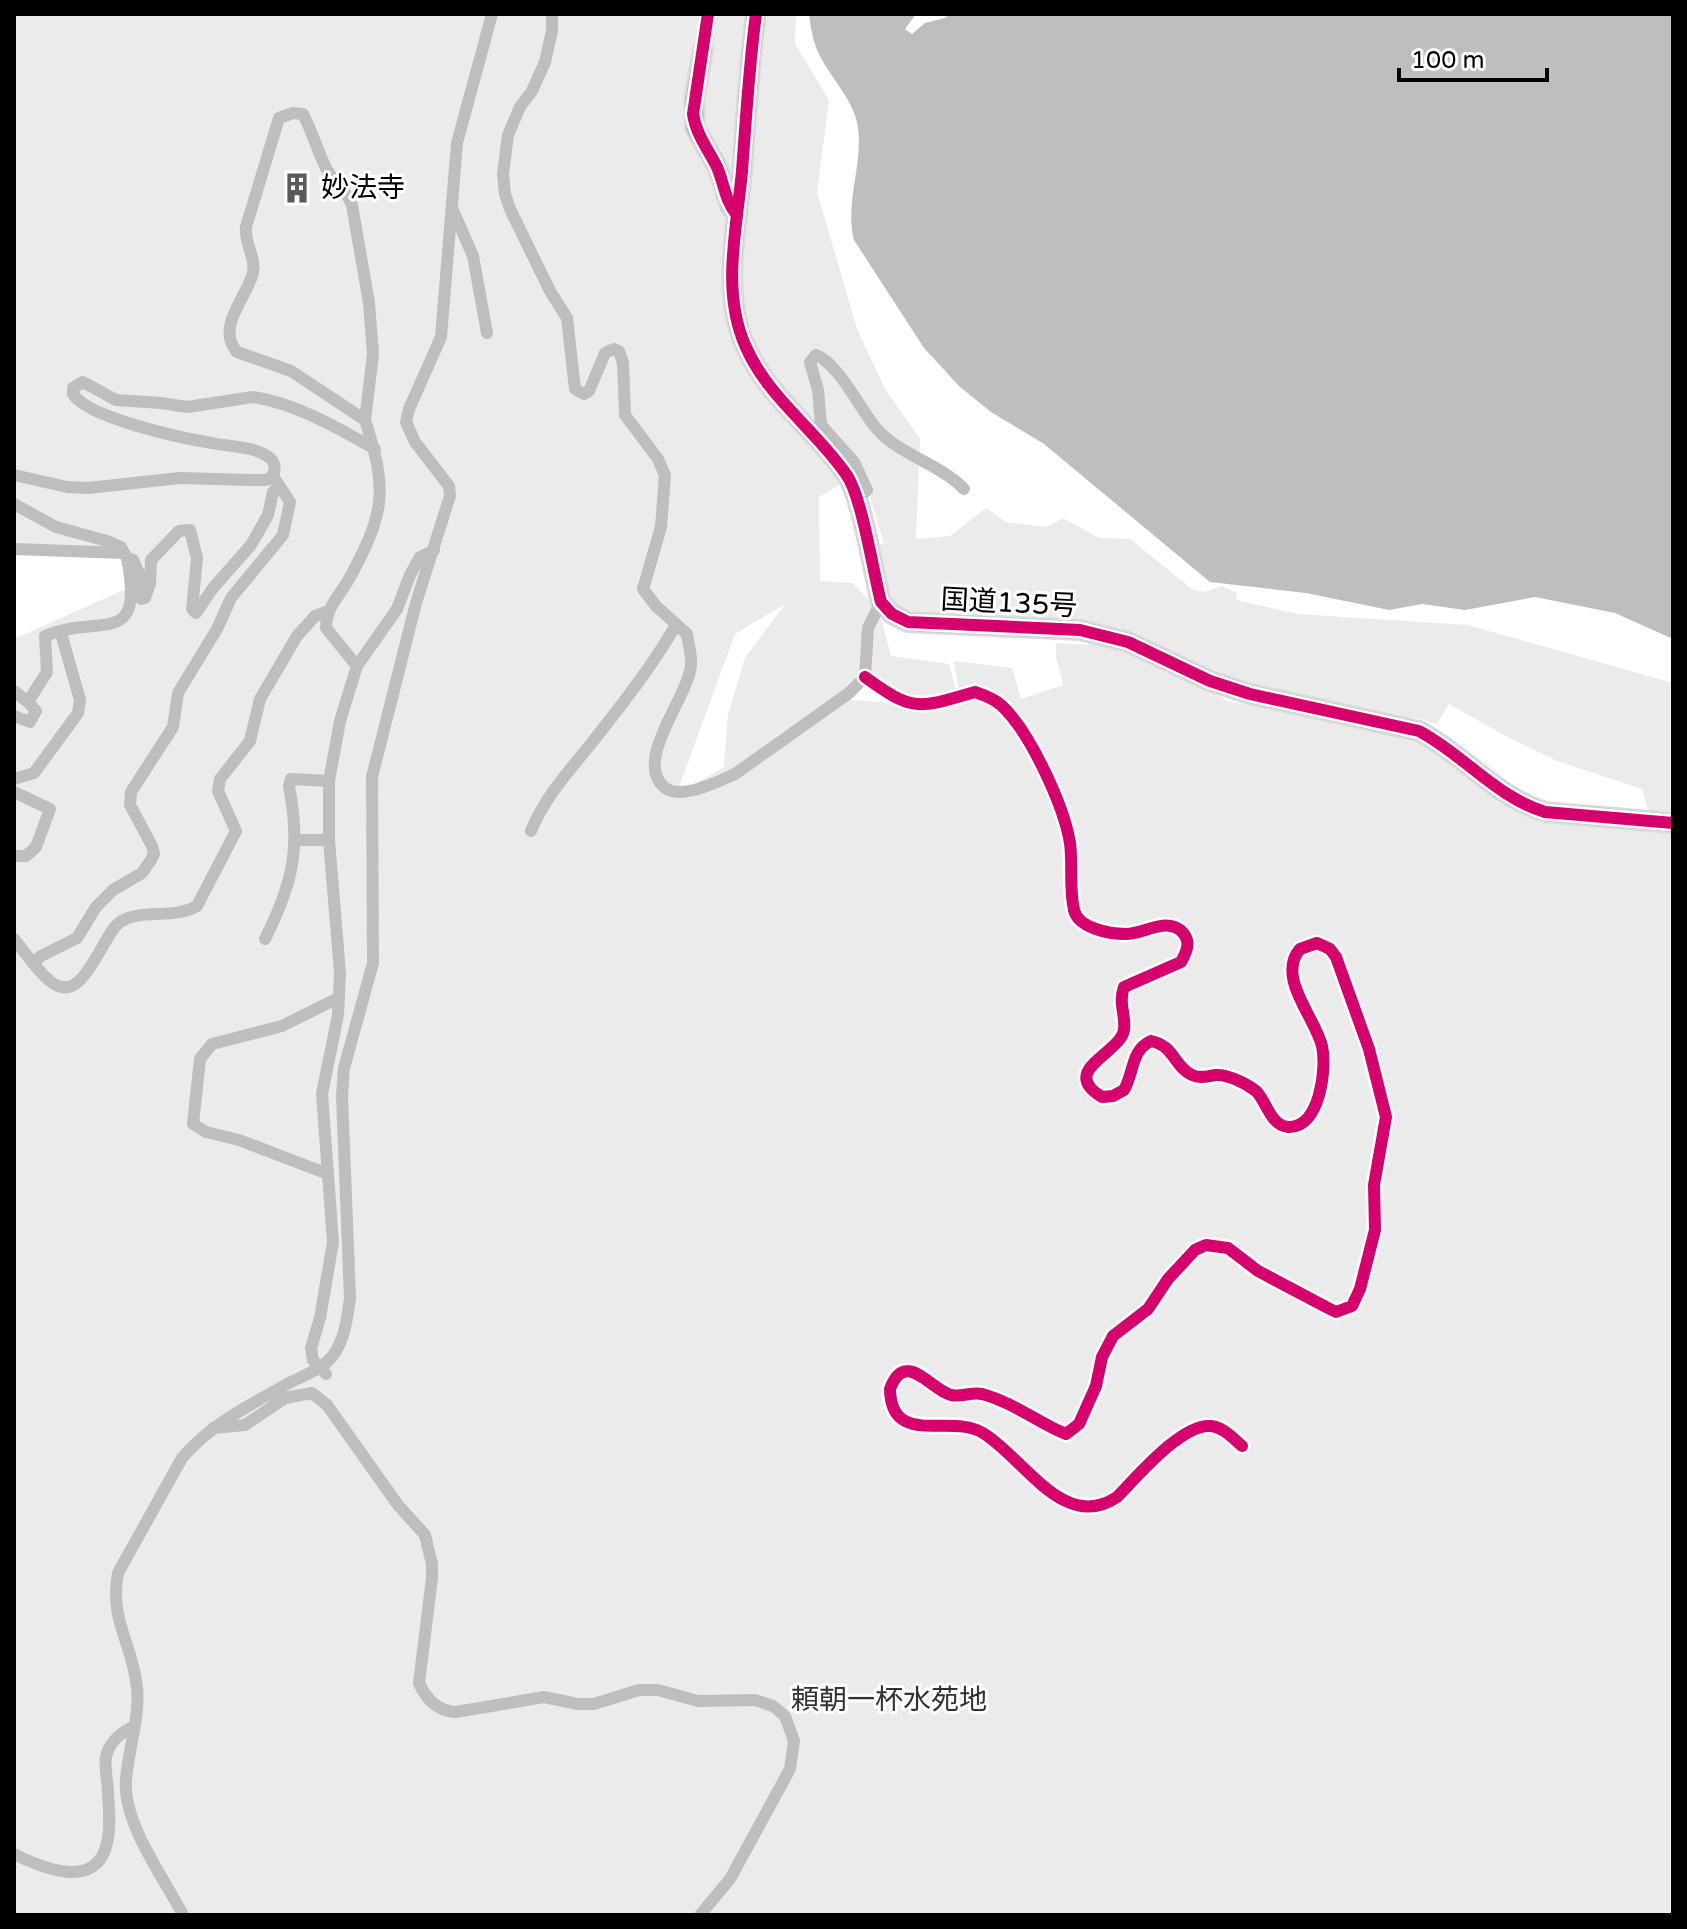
<svg xmlns="http://www.w3.org/2000/svg" width="1687" height="1929" viewBox="0 0 1687 1929" font-family="'Varela Round','Noto Sans JP',sans-serif">
  <style>
    .green { fill: #ebebeb; fill-rule: evenodd }
    .water { fill: #bebebe }
    .lines { fill: none; stroke-linecap: round; stroke-linejoin: round }
    .highway-tunnel { stroke: #d9d9d9; stroke-width: 18; stroke-dasharray: 18 9; stroke-linecap: butt }
    .highway-casing { stroke: #dbdbdb; stroke-width: 22 }
    .minor { stroke: #bebebe; stroke-width: 12 }
    .highway { stroke: #bebebe; stroke-width: 18 }
    .minor-bridge { stroke: #bebebe; stroke-width: 12 }
    .cycleway-casing { stroke: #fff; stroke-width: 17 }
    .cycleway { stroke: #d6006c; stroke-width: 12 }
    .labels { text-anchor: middle; dominant-baseline: central; stroke-width: 6; stroke-linejoin: round; paint-order: stroke }
    .poi-label { font-size: 28px; fill: #000; stroke: #fff; text-anchor: start }
    .street-label { font-size: 28px; fill: #000; stroke: #fff }
    .park-label { font-size: 28px; fill: #323232; stroke: #fff }
  </style>
  <rect width="100%" height="100%" fill="#fff"/>
  <path class="green" d="M 14,14 L 796,14 L 795,44 L 829,100 L 817,192 L 857,329 L 885,389 L 920,439 L 916,539 L 950,536 L 986,508 L 1006,522 L 1046,527 L 1063,518 L 1099,538 L 1130,539 L 1193,590 L 1204,592 L 1222,586 L 1237,593 L 1236,600 L 1297,614 L 1468,625 L 1673,683 L 1673,815 L 1648,810 L 1642,789 L 1557,761 L 1502,734 L 1449,704 L 1437,724 L 1421,719 L 1274,699 L 1080,630 L 937,616 L 873,605 L 882,623 L 891,656 L 949,664 L 957,694 L 959,693 L 954,661 L 1012,668 L 1021,699 L 1063,685 L 1056,657 L 1056,643 L 1120,646 L 1228,701 L 1435,739 L 1524,809 L 1618,828 L 1673,829 L 1673,1915 L 14,1915 L 14,639 L 126,589 L 128,578 L 118,553 L 14,549 ZM 862,471 L 884,543 L 873,545 L 872,603 L 852,583 L 820,581 L 819,497 ZM 785,604 L 745,658 L 728,715 L 724,767 L 676,795 L 735,634 ZM 859,684 L 928,706 L 841,699 L 767,742 Z"/>
  <path class="water" d="M 809,14 L 916,14 L 905,29 L 912,34 L 925,23 L 945,18 L 950,14 L 1673,14 L 1673,639 L 1615,613 L 1535,597 L 1465,610 L 1422,604 L 1389,610 L 1306,593 L 1210,582 L 1044,444 L 991,412 L 960,387 L 924,348 L 854,240 C 844,202 865,161 857,122 C 851,97 831,78 820,56 C 813,43 811,29 809,14 Z"/>
  <g class="lines">
    <path class="highway-tunnel" d="M 703,50 L 708,14"/>
    <g class="highway-casing">
      <g id="highway">
        <path d="M 756,14 C 749,66 746,119 742,171 C 737,228 721,290 745,345 C 767,397 815,429 846,474 C 862,496 873,572 881,602 L 892,614 L 908,622 L 1080,630 L 1128,642 L 1210,681 L 1250,694 L 1419,731 C 1464,755 1496,797 1545,812 L 1673,823"/>
        <path d="M 703,50 L 694,101 L 695,128 L 718,168 L 730,206 L 737,215"/>
      </g>
    </g>
    <g class="minor">
      <path d="M 552,14 L 552,31 L 545,62 L 532,91 L 520,107 L 508,135 L 503,174 L 505,194 L 510,209 L 550,291 L 567,318 L 575,389 L 584,394 L 589,391 L 605,353 L 614,349 L 619,351 L 623,363 L 625,415 L 658,459 L 665,475 L 661,527 L 643,589 L 656,606 L 687,634 C 688,643 692,655 691,665 C 689,696 633,760 664,787 C 680,801 717,782 735,774 L 849,693 L 865,677 L 868,628 L 881,602"/>
      <path d="M 293,113 L 303,114 C 312,131 317,150 326,168 C 333,182 346,189 352,205 L 369,303 L 373,354 L 365,420 L 291,371 L 237,352 C 216,328 245,299 252,276 C 258,259 244,245 246,227 L 279,118 Z"/>
      <path d="M 452,208 L 473,256 L 487,333"/>
      <path d="M 14,475 L 67,487 L 88,488 L 180,478 L 250,480 L 266,480 L 273,476"/>
      <path d="M 856,500 L 867,490 L 854,462 L 821,425 L 818,390 L 810,362 L 816,355 C 838,363 860,409 876,428 C 900,456 939,463 964,489"/>
      <path d="M 14,504 L 56,527 L 107,541 L 121,547 L 127,558 L 133,560 L 141,578 L 141,599 L 145,598 L 150,584 L 151,560 L 179,531 L 190,530 L 197,558 L 192,609 L 196,613 L 213,588 L 251,545 L 268,515 L 273,492 L 279,486"/>
      <path d="M 14,549 L 124,553"/>
      <path d="M 357,666 L 326,628 C 326,607 339,597 349,579 C 385,513 388,491 365,420"/>
      <path d="M 865,677 C 914,713 919,708 975,692 C 984,695 995,699 1002,706 C 1030,732 1064,806 1070,843 C 1073,865 1069,888 1074,910 C 1078,928 1109,934 1126,934 C 1144,934 1169,915 1184,934 C 1191,943 1186,953 1181,962 L 1124,987 C 1118,1003 1126,1015 1124,1030 C 1120,1054 1058,1070 1102,1097 L 1113,1096 L 1124,1090 C 1134,1073 1131,1050 1151,1041 C 1175,1046 1174,1067 1192,1075 C 1200,1079 1208,1076 1216,1075 C 1228,1074 1247,1084 1256,1091 C 1267,1102 1270,1125 1288,1127 C 1320,1129 1327,1068 1322,1046 C 1315,1017 1276,977 1300,949 L 1317,943 L 1330,949 L 1336,957 L 1369,1049 L 1386,1117 L 1374,1185 L 1375,1230 L 1360,1289 L 1352,1306 L 1336,1312 L 1328,1308 L 1258,1271 L 1228,1248 L 1206,1245 L 1195,1250 L 1168,1279 L 1148,1309 L 1113,1336 L 1102,1357 L 1096,1386 L 1079,1424 L 1066,1434 L 1057,1430 C 1033,1418 1008,1401 982,1394 C 972,1392 961,1397 951,1395 C 931,1390 905,1348 890,1389 C 891,1448 951,1413 983,1433 C 1024,1458 1064,1533 1117,1497 C 1137,1477 1182,1423 1211,1426 C 1223,1427 1234,1439 1242,1446"/>
      <path d="M 14,691 L 28,702 L 47,672 L 45,636 C 100,613 145,650 127,558"/>
      <path d="M 14,716 L 30,722 L 36,711 L 28,702"/>
      <path d="M 14,779 L 34,773 L 78,713 L 80,700 L 61,633"/>
      <path d="M 14,792 L 50,809 L 36,847 L 26,856 L 14,856"/>
      <path d="M 531,831 C 545,796 571,769 594,740 C 624,702 652,666 676,625"/>
      <path d="M 296,840 L 329,840"/>
      <path d="M 14,939 C 26,953 36,970 50,981 C 83,1009 101,936 120,922 C 141,908 173,920 197,906 L 236,831 L 218,791 L 220,779 L 250,741 L 260,699 L 297,636 L 315,616 L 326,612"/>
      <path d="M 265,939 C 293,883 301,848 289,786 L 291,779 L 329,781"/>
      <path d="M 34,963 L 41,956 L 77,938 L 96,907 L 113,890 L 142,873 L 151,860 L 154,854 L 152,846 L 130,805 L 131,792 L 173,727 L 178,693 L 217,629 L 231,598 L 283,535 L 290,502 L 273,476 C 275,469 276,465 271,459 C 257,446 230,447 212,443 C 181,438 88,418 73,394 L 73,388 L 83,382 L 116,400 L 161,403 L 187,407 L 253,397 C 295,403 338,428 375,449"/>
      <path d="M 328,1174 L 239,1140 L 206,1132 L 193,1124 L 200,1059 L 212,1044 L 282,1026 L 338,998"/>
      <path d="M 313,1360 L 311,1348 L 320,1318 L 333,1242 L 322,1094 L 338,1015 L 340,973 L 329,840 L 329,781 L 340,721 L 357,666 L 397,609 L 410,575 L 420,557 L 434,550"/>
      <path d="M 213,1428 L 245,1425 L 285,1398 L 312,1393 L 327,1405 L 398,1505 L 425,1535 L 432,1564 L 432,1578 L 419,1683 C 426,1699 438,1711 456,1712 L 544,1697 L 578,1704 L 594,1704 L 639,1690 L 658,1690 L 698,1701 L 755,1700 L 773,1706 L 785,1716 L 794,1741 L 790,1769 L 730,1879 L 700,1915"/>
      <path d="M 14,1854 C 42,1868 97,1891 107,1843 C 111,1827 109,1810 108,1794 C 108,1782 104,1767 106,1757 C 109,1742 122,1732 134,1726"/>
      <path d="M 183,1915 C 164,1878 122,1822 126,1780 C 128,1750 140,1718 137,1688 C 133,1643 109,1622 118,1573 L 182,1458 C 211,1424 250,1405 289,1383 C 301,1377 317,1371 327,1362 C 344,1347 347,1320 350,1298 L 342,1096 L 344,1068 L 373,963 L 372,777 L 416,603 L 450,496 L 449,486 L 415,442 L 406,422 L 409,409 L 441,337 L 457,143 L 492,14"/>
    </g>
    <use href="#highway" class="highway"/>
    <path class="minor-bridge" d="M 313,1360 L 326,1374"/>
    <g class="cycleway-casing">
      <g id="cycleway">
        <path d="M 708,14 L 693,114 C 696,134 708,149 717,167 C 724,183 725,201 737,215"/>
        <path d="M 756,14 C 749,66 746,119 742,171 C 737,228 721,290 745,345 C 767,397 815,429 846,474 C 862,496 873,572 881,602 L 892,614 L 908,622 L 1080,630 L 1128,642 L 1210,681 L 1250,694 L 1419,731 C 1464,755 1496,797 1545,812 L 1673,823"/>
        <path d="M 865,677 C 914,713 919,708 975,692 C 984,695 995,699 1002,706 C 1030,732 1064,806 1070,843 C 1073,865 1069,888 1074,910 C 1078,928 1109,934 1126,934 C 1144,934 1169,915 1184,934 C 1191,943 1186,953 1181,962 L 1124,987 C 1118,1003 1126,1015 1124,1030 C 1120,1054 1058,1070 1102,1097 L 1113,1096 L 1124,1090 C 1134,1073 1131,1050 1151,1041 C 1175,1046 1174,1067 1192,1075 C 1200,1079 1208,1076 1216,1075 C 1228,1074 1247,1084 1256,1091 C 1267,1102 1270,1125 1288,1127 C 1320,1129 1327,1068 1322,1046 C 1315,1017 1276,977 1300,949 L 1317,943 L 1330,949 L 1336,957 L 1369,1049 L 1386,1117 L 1374,1185 L 1375,1230 L 1360,1289 L 1352,1306 L 1336,1312 L 1328,1308 L 1258,1271 L 1228,1248 L 1206,1245 L 1195,1250 L 1168,1279 L 1148,1309 L 1113,1336 L 1102,1357 L 1096,1386 L 1079,1424 L 1066,1434 L 1057,1430 C 1033,1418 1008,1401 982,1394 C 972,1392 961,1397 951,1395 C 931,1390 905,1348 890,1389 C 891,1448 951,1413 983,1433 C 1024,1458 1064,1533 1117,1497 C 1137,1477 1182,1423 1211,1426 C 1223,1427 1234,1439 1242,1446"/>
      </g>
    </g>
    <use href="#cycleway" class="cycleway"/>
  </g>
  <defs>
    <g id="building-bare" transform="scale(2.4)"><path d="M-4-6H4V6H1V3H-1V6H-4ZM-2.5-4.3h1.7v1.8h-1.7ZM.8-4.3h1.7v1.8H.8ZM-2.5-1h1.7V.8h-1.7ZM.8-1h1.7V.8H.8Z" fill="#595959" stroke="#fff" stroke-width="2.5" paint-order="stroke"/></g>
  </defs>
  <g fill-rule="evenodd">
    <use href="#building-bare" x="297" y="188"/>
  </g>
  <g class="labels">
    <g class="poi-label">
      <text x="321" y="188">妙法寺</text>
    </g>
    <g class="street-label">
      <text transform="translate(1009 603) rotate(3)">国道135号</text>
    </g>
    <g class="park-label">
      <text x="889" y="1700">頼朝一杯水苑地</text>
    </g>
  </g>
  <rect width="1687" height="1929" fill="none" stroke="#000000" stroke-width="32"/>
  <path d="M1399 68v12h148v-12" fill="none" stroke="#000000" stroke-width="4"/>
  <text x="1411" y="68" font-size="24" fill="#000000" stroke="#ffffff" stroke-width="6" paint-order="stroke">100 m</text>
</svg>
